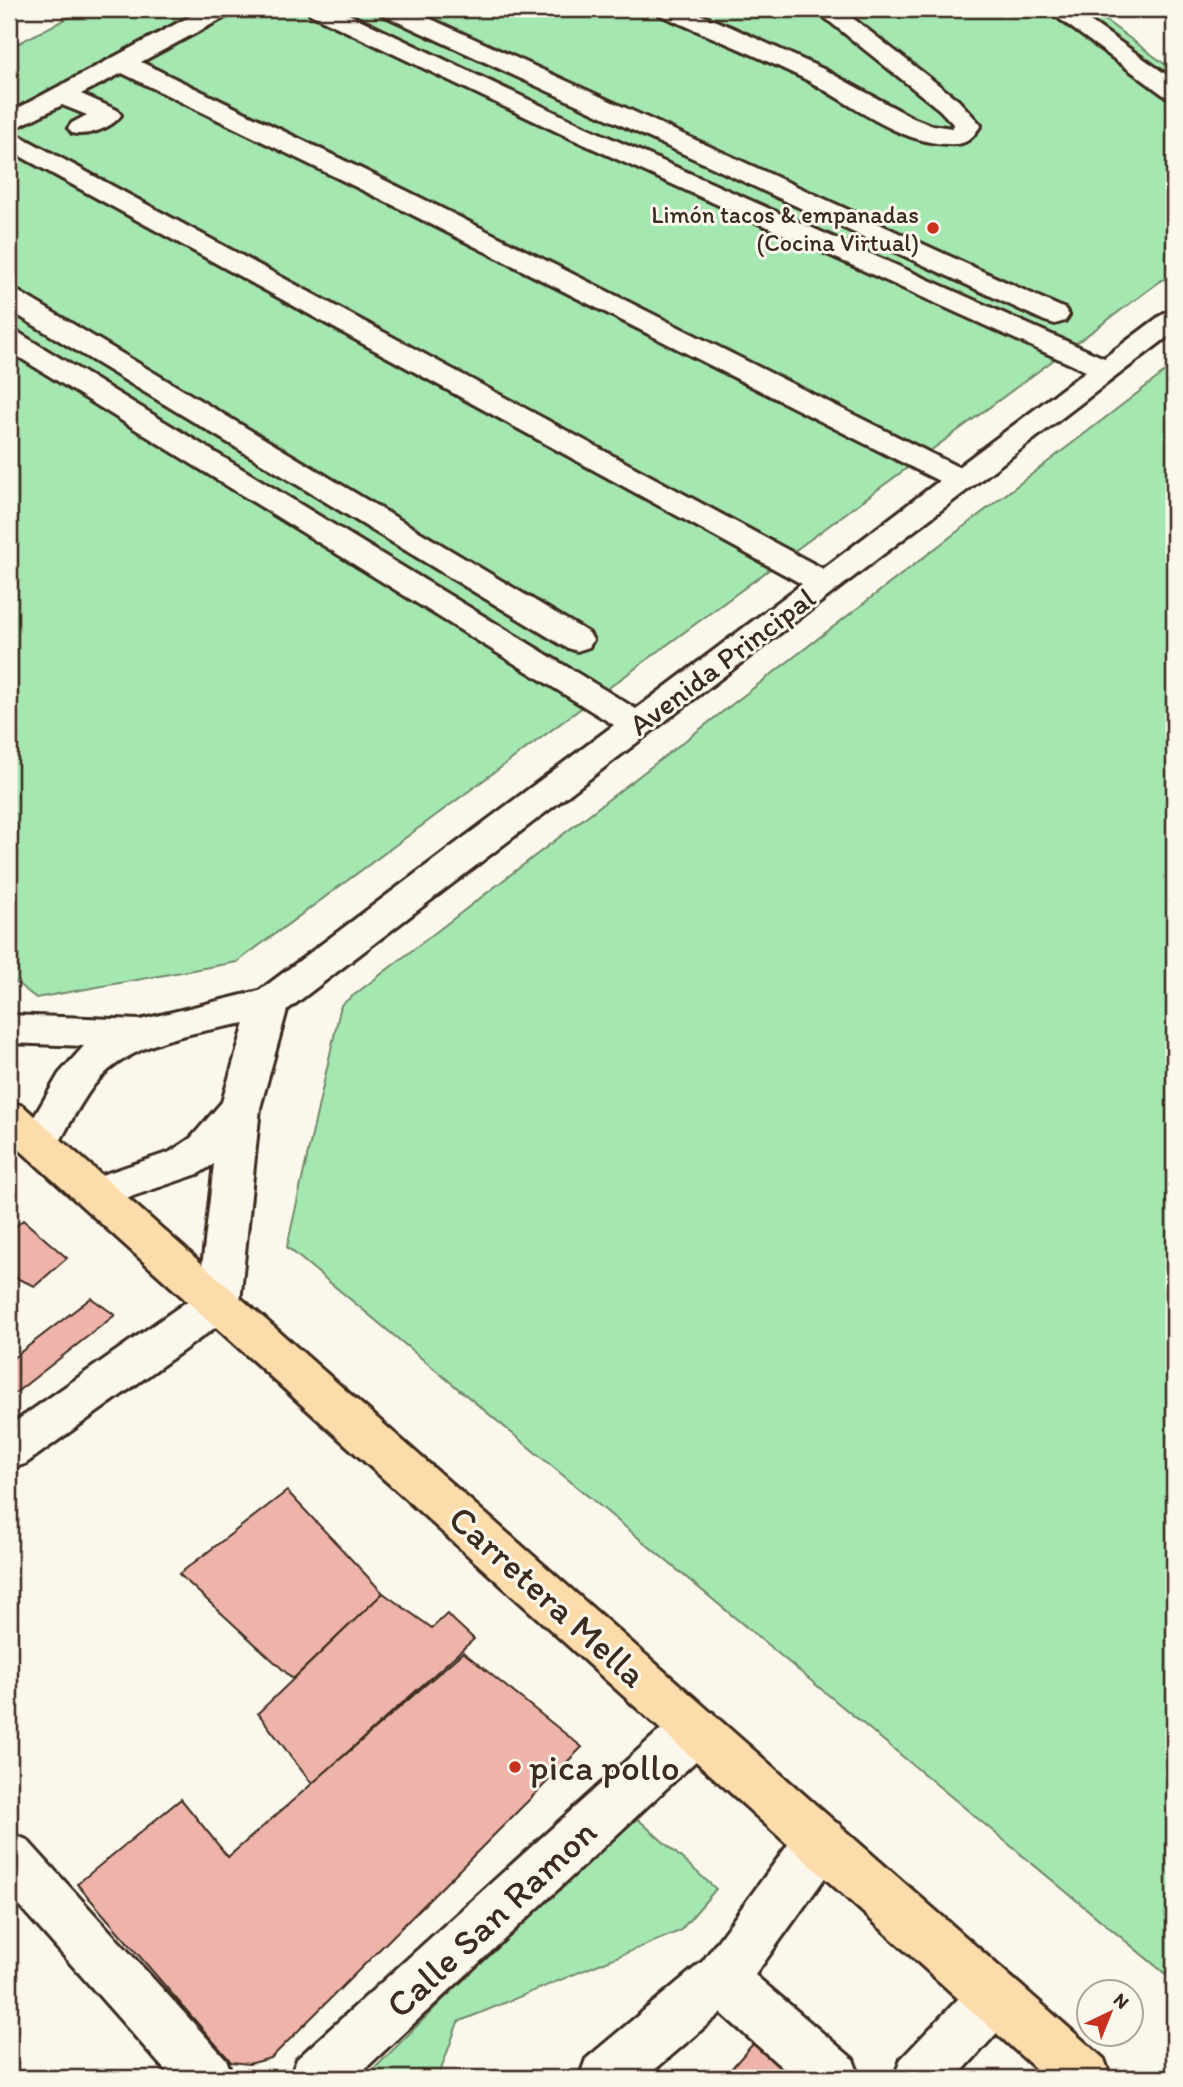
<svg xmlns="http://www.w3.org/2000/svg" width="1183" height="2087" viewBox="0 0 1183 2087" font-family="Itim,sans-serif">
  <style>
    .green { fill: #a5e7b1; stroke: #708868; stroke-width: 2 }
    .building { fill: #eeb4a9; stroke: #3b2a1e; stroke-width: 2 }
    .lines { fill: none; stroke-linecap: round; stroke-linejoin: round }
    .minor-casing { stroke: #3b2a1e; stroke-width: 6 }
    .major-casing { stroke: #3b2a1e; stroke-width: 6 }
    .minor { fill: #fbf7ec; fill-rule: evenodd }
    .major { fill: #fddcac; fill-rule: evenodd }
    .poi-dot { fill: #c8321e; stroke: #fbf7ec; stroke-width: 2.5 }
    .labels { text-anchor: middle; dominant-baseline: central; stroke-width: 6; stroke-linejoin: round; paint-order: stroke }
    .far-poi-label { font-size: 24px; fill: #3b2a1e; stroke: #fbf7ec; text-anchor: end }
    .street-label { font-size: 30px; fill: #3b2a1e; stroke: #fbf7ec }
    .near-street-label { font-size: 37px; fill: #3b2a1e; stroke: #fbf7ec }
    .near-poi-label { font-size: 37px; fill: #3b2a1e; stroke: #fbf7ec; text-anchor: start }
  </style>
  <rect width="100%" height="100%" fill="#fbf7ec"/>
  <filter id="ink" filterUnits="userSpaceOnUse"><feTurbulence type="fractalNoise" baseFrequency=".0143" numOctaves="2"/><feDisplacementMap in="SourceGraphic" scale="14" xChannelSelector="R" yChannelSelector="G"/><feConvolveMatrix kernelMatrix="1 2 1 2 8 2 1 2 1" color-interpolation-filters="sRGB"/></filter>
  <g filter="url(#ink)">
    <g class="green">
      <path d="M 85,9 L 1090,9 L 1174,71 L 1174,276 L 1162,280 L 237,962 L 36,998 L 9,977 L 9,48 Z"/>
      <path d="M 1174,365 L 1174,1981 L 287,1247 L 341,1005 Z"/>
      <path d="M 630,1812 L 716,1889 L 680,1931 L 458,2022 L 438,2078 L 378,2078 L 372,2071 Z"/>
    </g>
    <g class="building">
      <path d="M 23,1220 L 67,1258 L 35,1286 L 9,1275 L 9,1232 Z"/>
      <path d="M 91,1298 L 115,1315 L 9,1398 L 9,1361 Z"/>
      <path d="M 287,1491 L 383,1593 L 293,1679 L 179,1574 Z"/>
      <path d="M 383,1593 L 432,1628 L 447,1614 L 474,1639 L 312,1784 L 258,1713 Z"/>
      <path d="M 463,1652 L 582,1747 L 271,2058 L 249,2064 L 231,2062 L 77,1884 L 181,1799 L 228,1857 Z"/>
      <path d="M 760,2036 L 807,2078 L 723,2078 Z"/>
    </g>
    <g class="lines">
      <g class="minor-casing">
        <g id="minor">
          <path d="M 204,9 L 234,9 L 231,14 L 141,62 L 409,192 L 958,467 L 1086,371 L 568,137 L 310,14 L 307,9 L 338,9 L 586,127 L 1104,358 L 1164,313 L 1174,310 L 1174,332 L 287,1010 L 260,1108 L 240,1302 L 234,1314 L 25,1464 L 9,1469 L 9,1426 L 199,1293 L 214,1164 L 198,1174 L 95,1209 L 81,1204 L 75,1193 L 81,1182 L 170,1152 L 191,1138 L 222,1102 L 245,1023 C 193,1033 130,1041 94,1085 C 78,1106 66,1131 53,1154 L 39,1159 L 25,1154 L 19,1143 L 59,1074 L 84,1046 L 9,1043 L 9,1015 L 140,1020 L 259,991 L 614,725 L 9,351 L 9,330 L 19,333 L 636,709 L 802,584 L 9,150 L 9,132 L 18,135 L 823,569 L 939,481 L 391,204 L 122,73 L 81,94 L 117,110 L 121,115 C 112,128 87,137 72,133 L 68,128 L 72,123 L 87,115 L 62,105 L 9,131 L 9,113 Z"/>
          <path d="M 378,9 L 409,9 L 1065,309 L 1069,315 L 1065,321 L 1055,324 L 1045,321 L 381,14 Z"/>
          <path d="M 655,9 L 687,9 L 731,27 L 823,69 L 913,118 L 931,125 L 952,128 L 954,125 L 940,110 L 814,9 L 841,9 L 958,100 L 981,125 C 974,135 969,143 957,144 C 900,147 849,101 801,77 C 754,54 706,35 658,14 Z"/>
          <path d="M 1046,9 L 1073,9 L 1174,80 L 1174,99 L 1165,96 Z"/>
          <path d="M 9,290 L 19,292 L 589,633 L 593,640 L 589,647 L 577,651 L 565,647 L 9,310 Z"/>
          <path d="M 696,1706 L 713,1713 L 720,1729 L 713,1745 L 355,2078 L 290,2078 L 297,2059 L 679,1713 Z"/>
          <path d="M 821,1817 L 839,1824 L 846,1841 L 839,1858 L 755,1975 L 853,2059 L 860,2078 L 794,2078 L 721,2013 L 645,2078 L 579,2078 L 586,2059 L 703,1961 L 803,1824 Z"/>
          <path d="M 9,1833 L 27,1840 L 226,2059 L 233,2078 L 172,2078 L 9,1894 Z"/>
          <path d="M 995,1971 L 1013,1979 L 1021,1997 L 1013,2015 L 956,2078 L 894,2078 L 901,2059 L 977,1979 Z"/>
        </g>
      </g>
      <g class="major-casing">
        <path id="major" d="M 9,1102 L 23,1106 L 1104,2059 L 1111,2078 L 1046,2078 L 9,1140 Z"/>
      </g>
      <use href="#minor" class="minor"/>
      <use href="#major" class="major"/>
    </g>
  </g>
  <g class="poi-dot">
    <circle cx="933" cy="228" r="7"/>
    <circle cx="515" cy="1767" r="7"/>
  </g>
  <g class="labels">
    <g class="far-poi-label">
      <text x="919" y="214">Limón tacos &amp; empanadas<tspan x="919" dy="28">(Cocina Virtual)</tspan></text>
    </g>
    <g class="street-label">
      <text transform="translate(722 661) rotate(-37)">Avenida Principal</text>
    </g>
    <g class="near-street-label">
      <text transform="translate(548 1596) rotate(42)">Carretera Mella</text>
      <text transform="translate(491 1918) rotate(-43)">Calle San Ramon</text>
    </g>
    <g class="near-poi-label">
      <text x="529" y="1767">pica pollo</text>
    </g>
  </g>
  <rect width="1183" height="2087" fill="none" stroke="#fbf7ec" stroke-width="35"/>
  <rect x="18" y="18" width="1148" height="2052" fill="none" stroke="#3b2a1e" stroke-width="2.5" filter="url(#ink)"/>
  <g transform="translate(1110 2013) rotate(43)"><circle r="33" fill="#fbf7ec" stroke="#aea59a" stroke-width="2"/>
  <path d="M0-5L12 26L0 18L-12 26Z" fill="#c8321e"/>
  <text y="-10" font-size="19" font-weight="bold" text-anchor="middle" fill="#3b2a1e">N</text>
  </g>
</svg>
